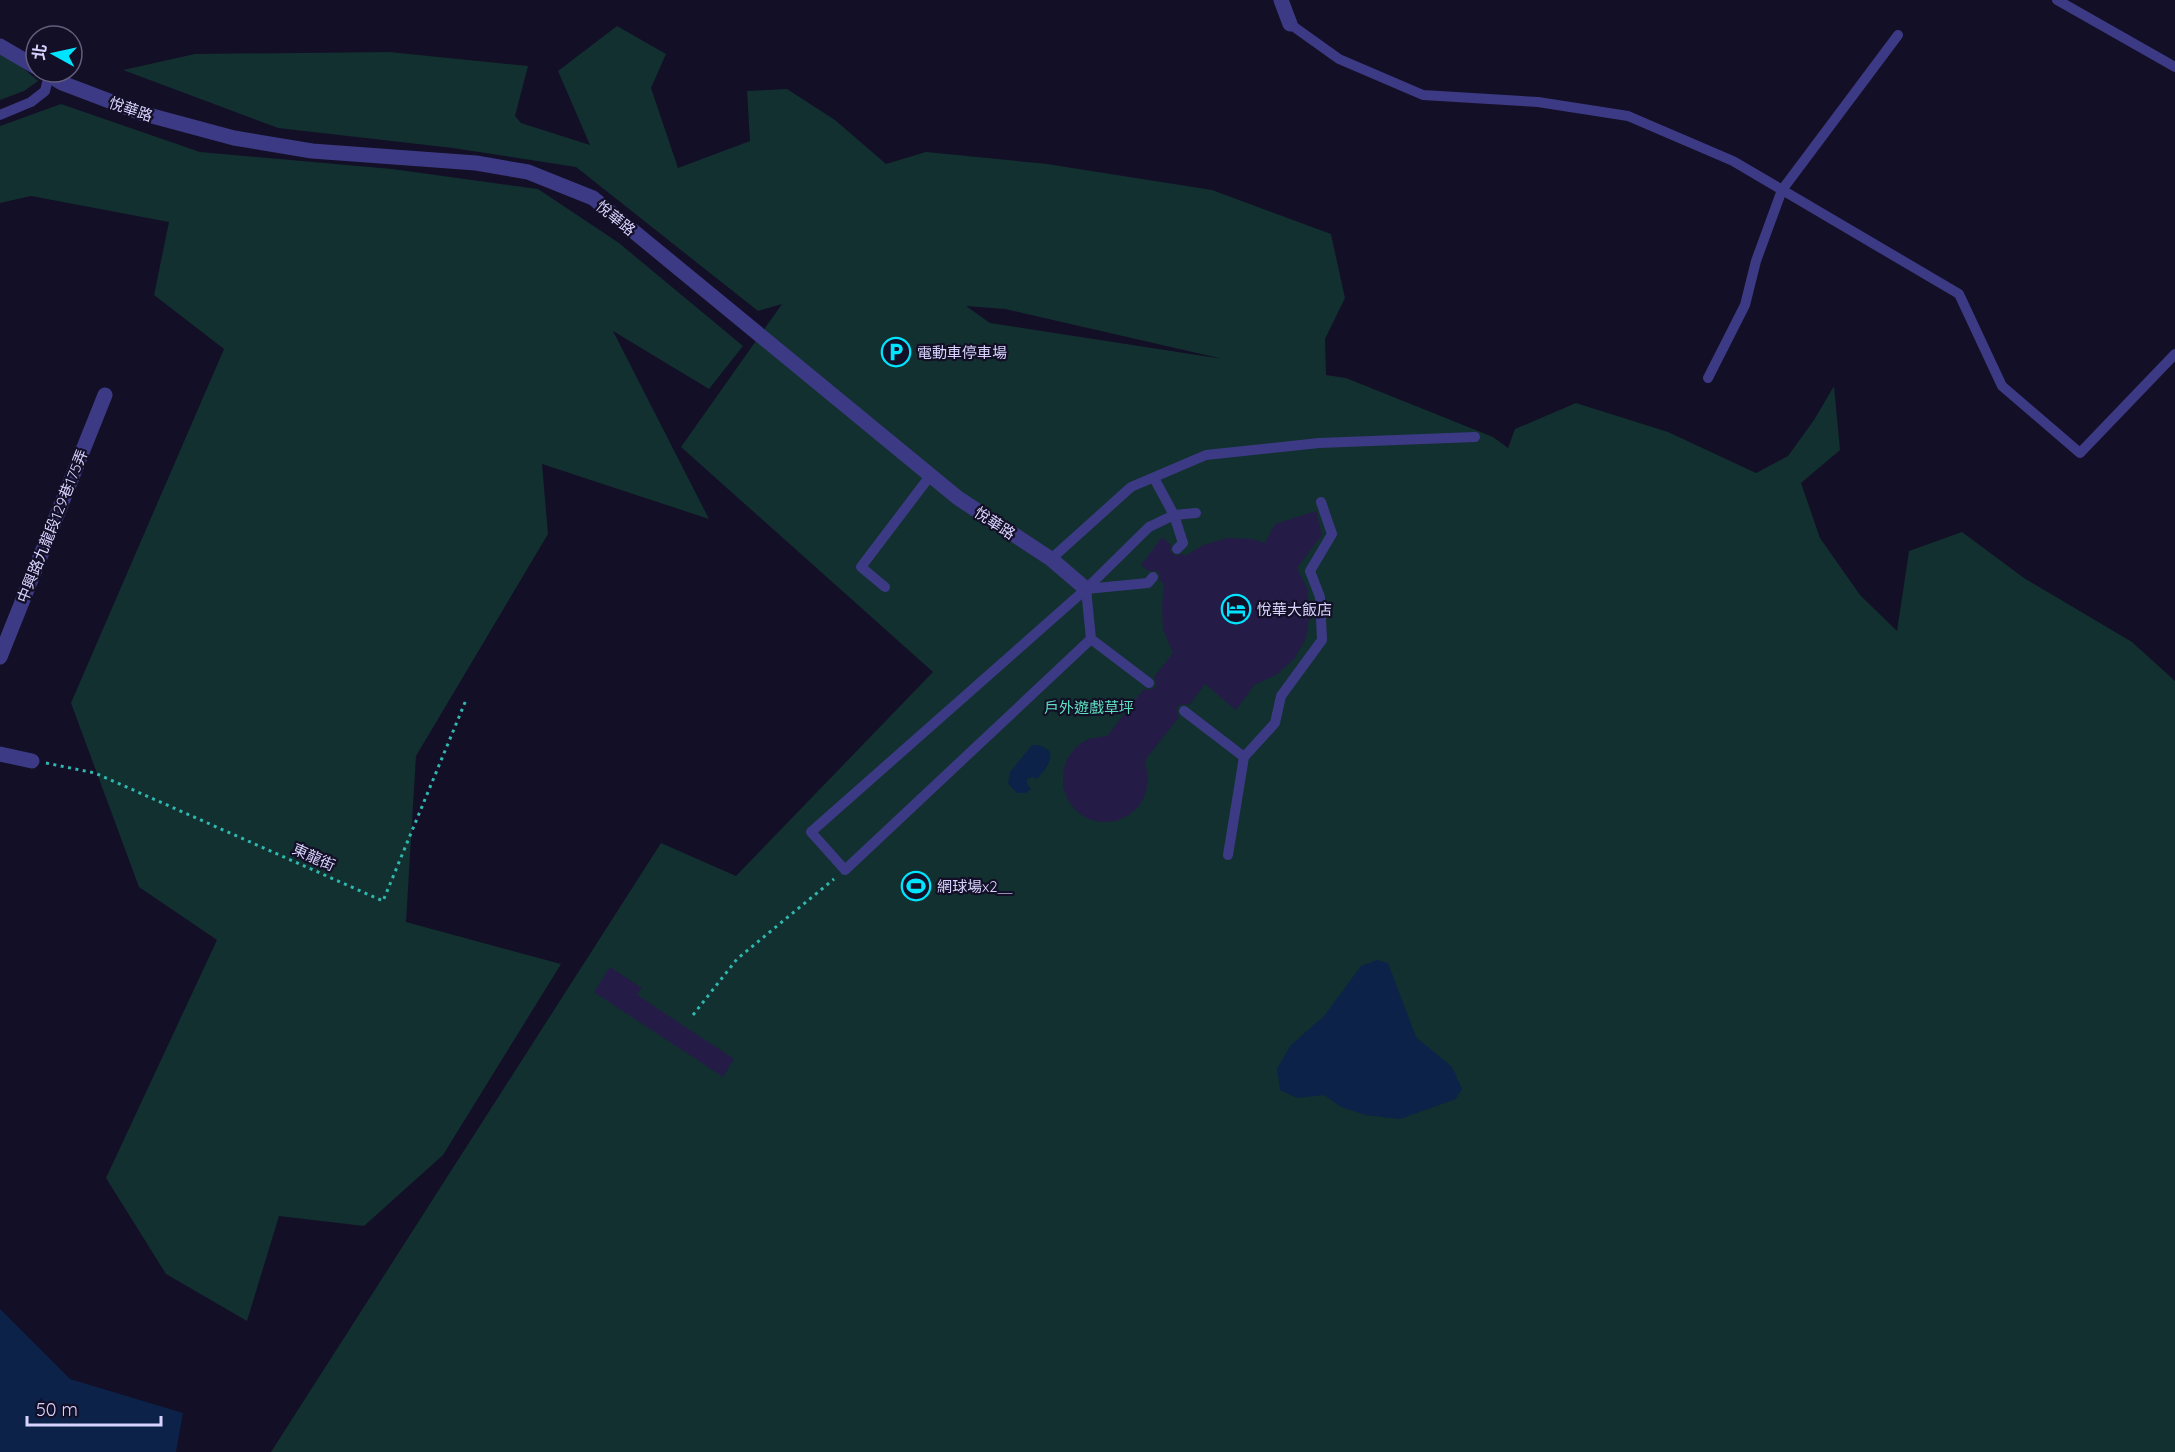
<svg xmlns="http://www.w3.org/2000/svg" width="2175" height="1452" viewBox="0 0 2175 1452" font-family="Quicksand,'Noto Sans TC',sans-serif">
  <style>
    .green { fill: #12302f; fill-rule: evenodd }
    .water { fill: #0c2248 }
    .building { fill: #241b47 }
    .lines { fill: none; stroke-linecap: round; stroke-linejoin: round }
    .path { stroke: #2fb8b0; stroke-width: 3; stroke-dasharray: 3 4.5; stroke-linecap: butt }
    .lane { stroke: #3d3a85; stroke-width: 10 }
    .street { stroke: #3d3a85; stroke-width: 15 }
    .labels { text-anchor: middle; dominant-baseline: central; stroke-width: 4.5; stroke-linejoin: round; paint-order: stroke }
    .street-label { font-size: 15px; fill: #d9d4ff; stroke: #130f26 }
    .poi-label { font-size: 15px; fill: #d9d4ff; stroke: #130f26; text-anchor: start }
    .park-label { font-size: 15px; fill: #5fe0c0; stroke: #130f26 }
  </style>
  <rect width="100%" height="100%" fill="#130f26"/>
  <g class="green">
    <path d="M 617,26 L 666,54 L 651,88 L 678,168 L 750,141 L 747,91 L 787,89 L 835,120 L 886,164 L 926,152 L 1047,164 L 1212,190 L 1331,234 L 1345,298 L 1325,339 L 1326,375 L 1346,378 L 1493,437 L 1508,448 L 1515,429 L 1576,403 L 1668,432 L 1756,473 L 1788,456 L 1814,420 L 1834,386 L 1840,450 L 1801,483 L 1820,538 L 1860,595 L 1897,631 L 1909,551 L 1962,532 L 2024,578 L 2132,642 L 2175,681 L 2175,1452 L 271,1452 L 661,843 L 736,876 L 933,672 L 681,447 L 782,304 L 758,311 L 576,167 L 453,148 L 278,128 L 123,70 L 195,54 L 389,52 L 528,66 L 515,116 L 521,123 L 590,145 L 558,71 ZM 966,306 L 1005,309 L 1223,359 L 990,323 Z"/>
    <path d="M 0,48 L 38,81 L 24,91 L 0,100 Z"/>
    <path d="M 61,104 L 200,152 L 392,169 L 538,189 L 619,243 L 743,346 L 709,389 L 613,331 L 709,519 L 542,464 L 548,534 L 416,756 L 406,922 L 561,964 L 443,1155 L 364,1226 L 279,1216 L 247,1321 L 166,1274 L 106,1178 L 217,940 L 139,887 L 71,703 L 224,349 L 154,295 L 169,222 L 31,196 L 0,203 L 0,126 Z"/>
  </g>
  <g class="water">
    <path d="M 1032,745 C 1042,744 1055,750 1049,762 C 1047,768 1041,774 1037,779 L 1032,777 L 1027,779 L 1027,784 L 1031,789 L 1026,793 L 1017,793 L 1008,784 L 1010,772 Z"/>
    <path d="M 1377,960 L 1388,963 L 1416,1037 L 1452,1067 L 1462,1089 L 1456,1099 L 1400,1119 L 1365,1115 L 1341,1107 L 1324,1095 L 1297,1098 L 1280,1090 L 1277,1069 L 1290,1046 L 1324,1016 L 1361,966 Z"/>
    <path d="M 0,1309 L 70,1379 L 183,1413 L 176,1452 L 0,1452 Z"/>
  </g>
  <g class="building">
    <path d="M 1316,511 L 1322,535 L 1297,568 L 1307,588 L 1310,613 L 1306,638 L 1294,659 L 1276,675 L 1254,685 L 1236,710 L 1205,684 L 1189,705 L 1184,704 L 1178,706 L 1177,711 L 1179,717 L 1145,760 L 1148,779 L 1146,793 L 1139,806 L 1129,815 L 1116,821 L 1102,822 L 1088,819 L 1076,811 L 1068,800 L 1063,787 L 1063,772 L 1067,759 L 1076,747 L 1088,739 L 1107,736 L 1144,689 L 1149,690 L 1155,688 L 1156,683 L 1154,677 L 1173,653 L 1163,629 L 1162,605 L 1164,584 L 1159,580 L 1160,575 L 1157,571 L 1148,571 L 1141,565 L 1162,537 L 1171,545 L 1170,551 L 1176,556 L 1183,554 L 1185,556 L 1203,545 L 1227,538 L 1252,539 L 1265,543 L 1275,524 Z"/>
    <path d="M 610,967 L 642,988 L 637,995 L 734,1059 L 723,1077 L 594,992 Z"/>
  </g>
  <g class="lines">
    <g class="path">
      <path d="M 46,763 L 95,773 L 383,901 L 466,700"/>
      <path d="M 693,1015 L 737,959 L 834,879"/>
    </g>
    <g class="lane">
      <path d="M 2057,0 L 2175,67"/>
      <path d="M 1290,24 L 1339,59 L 1423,95 L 1538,102 L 1628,116 L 1733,161 L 1959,294 L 2002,386 L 2080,453 L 2175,354"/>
      <path d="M 0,115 L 31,102 L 45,91 L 49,75"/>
      <path d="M 1708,378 L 1745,305 L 1756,261 L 1782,190 L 1898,35"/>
      <path d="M 1154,478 L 1174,515 L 1183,543 L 1177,549"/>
      <path d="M 1051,559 L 1131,487 L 1206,455 L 1319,443 L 1475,437"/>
      <path d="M 885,587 L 861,567 L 930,476"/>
      <path d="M 1091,639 L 845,870 L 811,832 L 1086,589 L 1148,583 L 1153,577"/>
      <path d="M 1149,683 L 1091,639 L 1086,589 L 1149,527 L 1174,515 L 1196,513"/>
      <path d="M 1184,711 L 1244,757 L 1275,723 L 1281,696 L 1322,640 L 1320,597 L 1310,571 L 1332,534 L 1321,502"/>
      <path d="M 1228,855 L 1244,757"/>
    </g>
    <g class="street">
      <path d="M 1281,0 L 1290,24"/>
      <path d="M 0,46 L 36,67"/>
      <path d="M 44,72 L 62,83 L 141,113 L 234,138 L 312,151 L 476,163 L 528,172 L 593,198 L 958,498 L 1051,559 L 1086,589"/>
      <path d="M 0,657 L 105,395"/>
      <path d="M 0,754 L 32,761"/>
    </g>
  </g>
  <defs>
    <g id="parking-ring" transform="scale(1.5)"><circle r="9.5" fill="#130f26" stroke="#00e5ff" stroke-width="1.5"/><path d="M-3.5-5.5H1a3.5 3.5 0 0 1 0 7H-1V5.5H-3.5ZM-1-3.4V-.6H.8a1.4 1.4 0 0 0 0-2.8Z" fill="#00e5ff"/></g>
    <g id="hotel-ring" transform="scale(1.5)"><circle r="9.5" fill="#130f26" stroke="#00e5ff" stroke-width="1.5"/><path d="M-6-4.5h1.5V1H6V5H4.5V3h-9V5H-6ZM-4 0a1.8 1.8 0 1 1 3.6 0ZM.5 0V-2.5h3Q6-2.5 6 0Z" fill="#00e5ff"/></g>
    <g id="stadium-ring" transform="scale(1.5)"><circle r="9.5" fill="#130f26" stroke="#00e5ff" stroke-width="1.5"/><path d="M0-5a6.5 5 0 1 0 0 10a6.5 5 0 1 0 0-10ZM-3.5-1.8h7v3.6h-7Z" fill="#00e5ff"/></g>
  </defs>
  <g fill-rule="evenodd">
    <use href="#parking-ring" x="896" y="352"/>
    <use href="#hotel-ring" x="1236" y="609"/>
    <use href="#stadium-ring" x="916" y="886"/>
  </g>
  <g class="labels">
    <g class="street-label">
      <text transform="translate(131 109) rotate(19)">悅華路</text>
      <text transform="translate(616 218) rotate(39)">悅華路</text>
      <text transform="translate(995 523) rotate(33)">悅華路</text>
      <text transform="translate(52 526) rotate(-68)">中興路九龍段129巷175弄</text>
      <text transform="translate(314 857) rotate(24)">東龍街</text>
    </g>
    <g class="poi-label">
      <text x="917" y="352">電動車停車場</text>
      <text x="1257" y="609">悅華大飯店</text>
      <text x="937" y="886">網球場x2＿</text>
    </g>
    <g class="park-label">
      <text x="1089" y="707">戶外遊戲草坪</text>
    </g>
  </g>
  <g transform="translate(54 54) rotate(278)"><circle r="28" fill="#130f26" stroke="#625e7d" stroke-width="1.5"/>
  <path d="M0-4.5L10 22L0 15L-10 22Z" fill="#00e5ff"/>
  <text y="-9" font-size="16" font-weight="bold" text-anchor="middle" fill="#d9d4ff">北</text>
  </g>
  <path d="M27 1416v9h134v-9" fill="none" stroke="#d9d4ff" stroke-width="3"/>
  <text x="36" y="1416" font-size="18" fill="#d9d4ff" stroke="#130f26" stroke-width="4.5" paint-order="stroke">50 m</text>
</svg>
